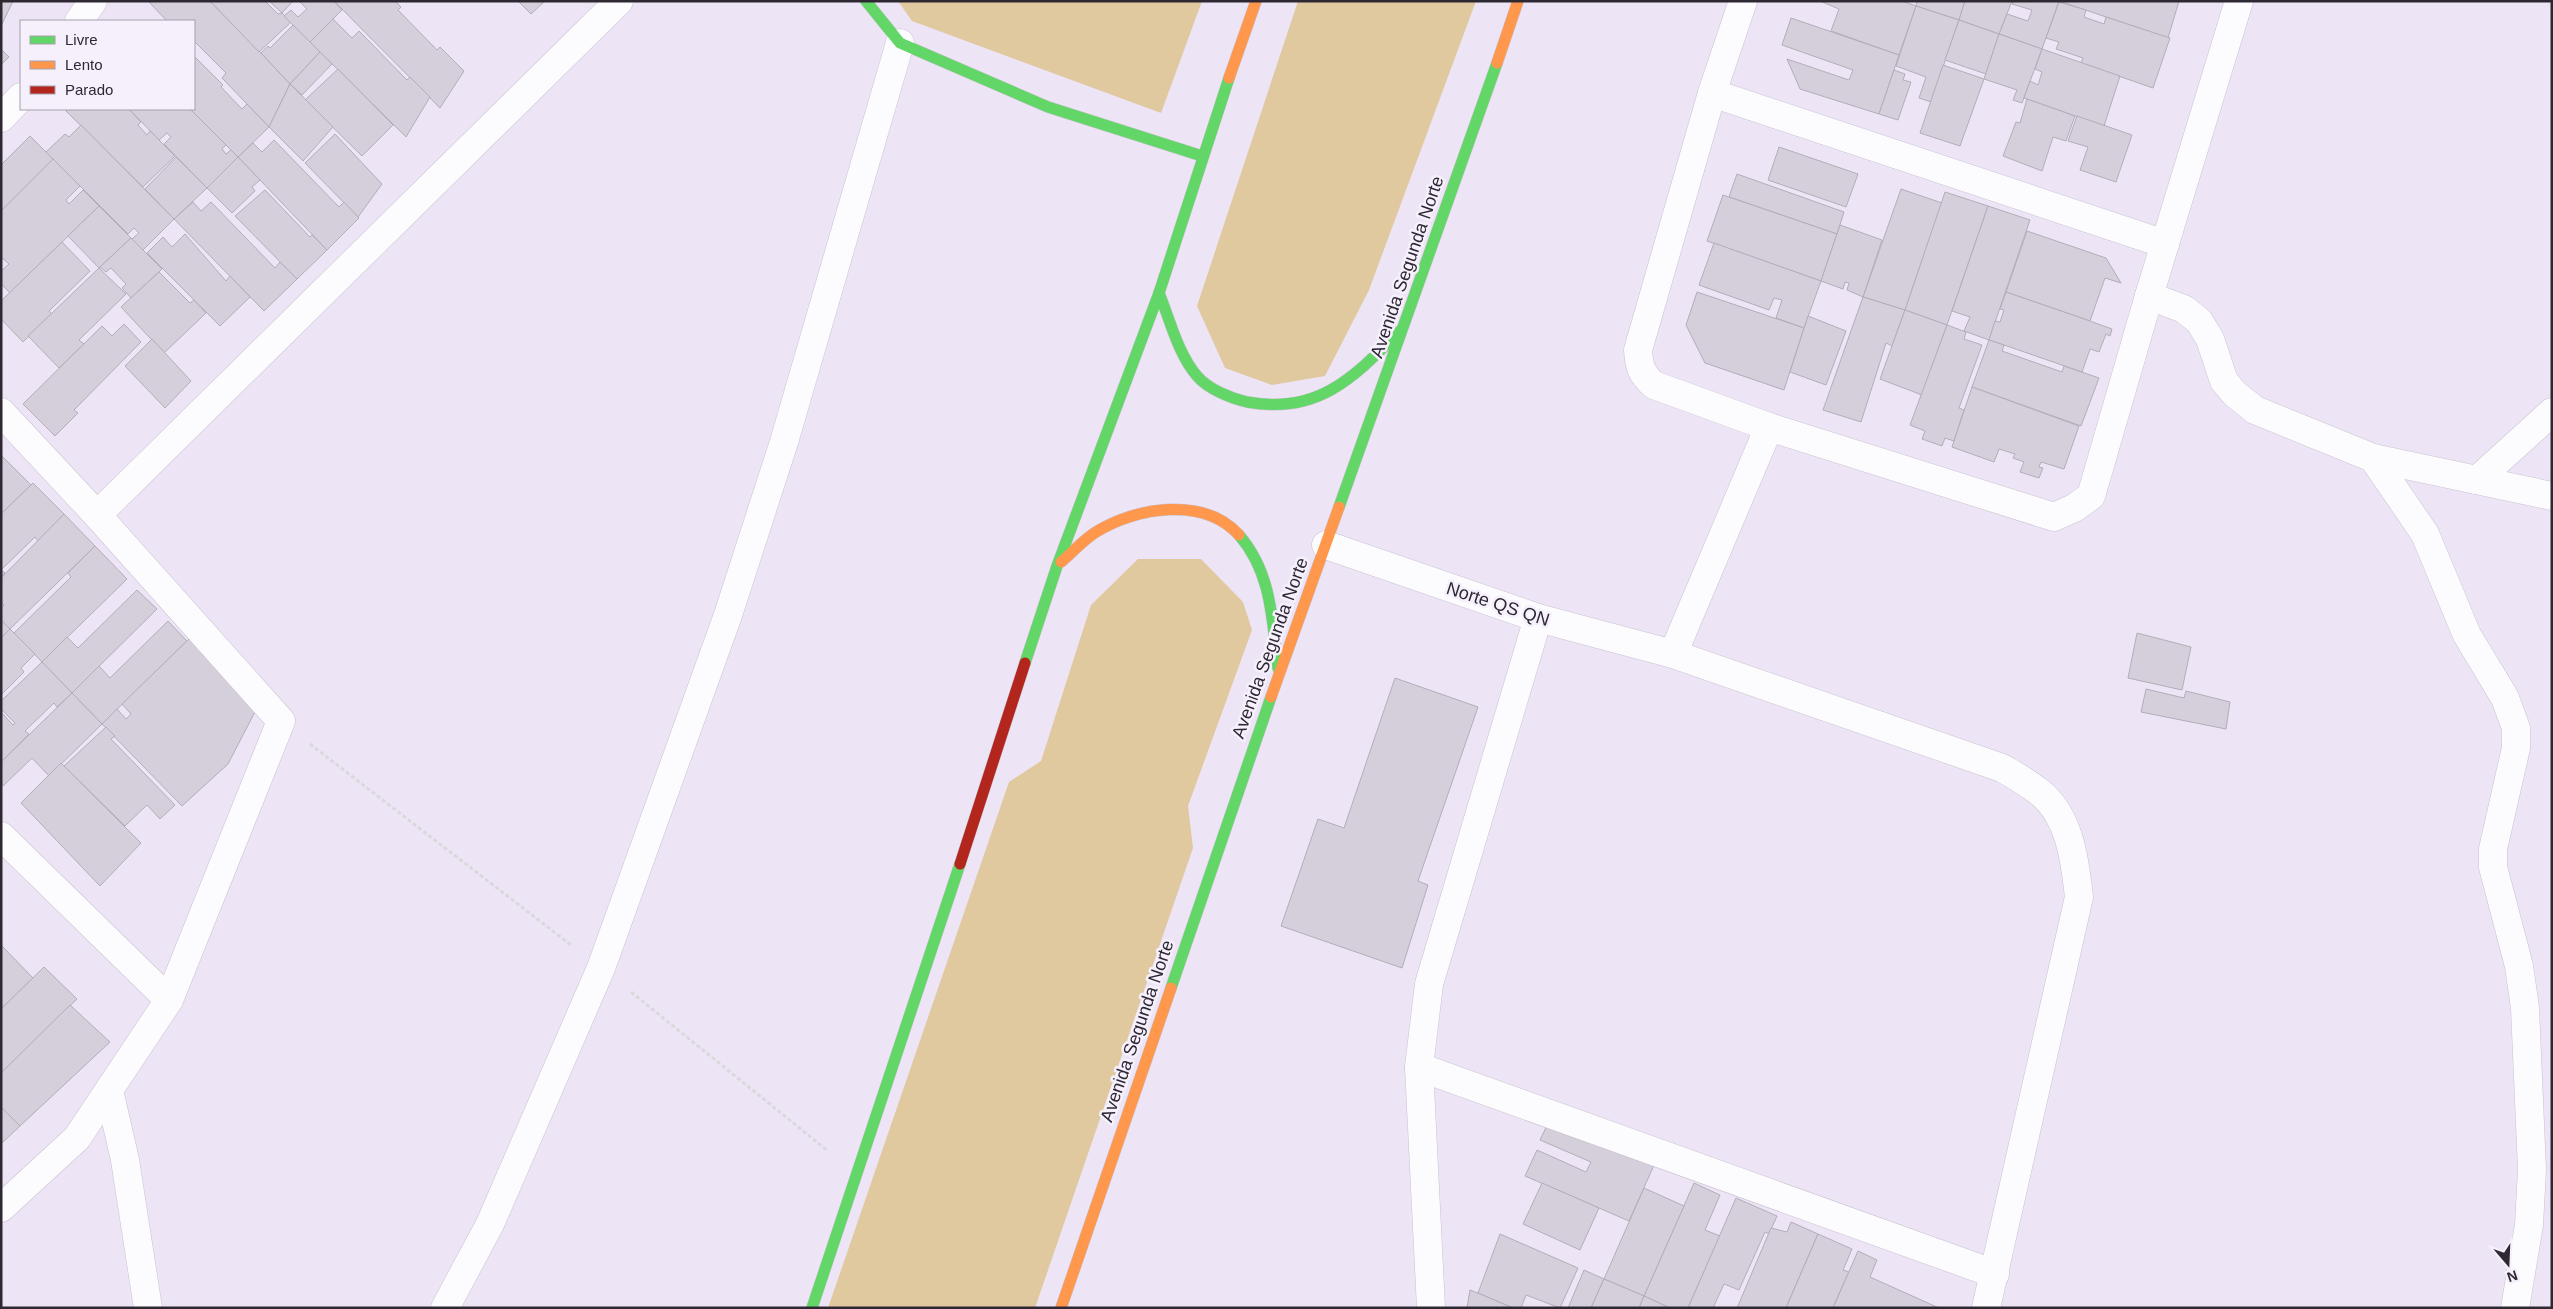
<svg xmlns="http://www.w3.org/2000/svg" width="2553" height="1309" viewBox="0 0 2553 1309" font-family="Helvetica,sans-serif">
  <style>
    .green { fill: #e0c89f }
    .building { fill: #d5cfdb; stroke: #b3acb9 }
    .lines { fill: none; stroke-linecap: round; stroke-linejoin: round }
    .street-casing { stroke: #c9c2cf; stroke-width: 29 }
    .fast-casing { stroke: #c9c2cf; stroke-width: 12 }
    .slow-casing { stroke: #c9c2cf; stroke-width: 12 }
    .jam-casing { stroke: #c9c2cf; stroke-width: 12 }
    .path { stroke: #dbd8dd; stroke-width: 3; stroke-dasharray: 4 2.5; stroke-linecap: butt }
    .street { stroke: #fcfbfe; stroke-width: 28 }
    .fast { stroke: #63d668; stroke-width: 11 }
    .slow { stroke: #ff974d; stroke-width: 11 }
    .jam { stroke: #b3261e; stroke-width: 11 }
    .labels { text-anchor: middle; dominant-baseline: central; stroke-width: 5; stroke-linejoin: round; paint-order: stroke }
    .street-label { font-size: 18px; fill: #2e2833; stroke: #f5f0fc }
  </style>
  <rect width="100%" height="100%" fill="#ede5f5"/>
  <g class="green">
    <path d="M 898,1 L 1202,1 L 1161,113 L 912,21 Z"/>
    <path d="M 1298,1 L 1476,1 L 1369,290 L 1325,376 L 1272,385 L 1225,368 L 1197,306 Z"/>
    <path d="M 1138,559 L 1201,559 L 1243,602 L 1252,630 L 1188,806 L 1193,848 L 1035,1308 L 828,1308 L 1009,782 L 1041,761 L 1091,605 Z"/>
  </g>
  <g class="building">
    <path d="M 1,1 L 13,1 L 1,26 Z"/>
    <path d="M 148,1 L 210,1 L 261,53 L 290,84 L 269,127 L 222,78 L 226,73 L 194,41 L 194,21 L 167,21 Z"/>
    <path d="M 210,1 L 265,1 L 278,14 L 282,13 L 291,22 L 259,52 Z"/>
    <path d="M 269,1 L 293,1 L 282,13 Z"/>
    <path d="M 299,1 L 334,1 L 342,10 L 310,42 L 284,16 L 291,10 L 298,17 L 307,9 Z"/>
    <path d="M 334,1 L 395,1 L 401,7 L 398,10 L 437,50 L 440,47 L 464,71 L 440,108 Z"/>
    <path d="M 518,1 L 545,1 L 531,14 Z"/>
    <path d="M 1820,1 L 1902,1 L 1916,6 L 1899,55 L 1831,31 L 1839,9 Z"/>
    <path d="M 1917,1 L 1965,1 L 1959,20 L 1916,6 Z"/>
    <path d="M 1965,1 L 2012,1 L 1999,34 L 1959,20 Z"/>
    <path d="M 2013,1 L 2059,1 L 2042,49 L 1999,34 L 2007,14 L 2028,21 L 2032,10 L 2012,4 Z"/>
    <path d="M 2059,1 L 2179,1 L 2168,38 Z"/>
    <path d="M 2059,2 L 2086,10 L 2084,17 L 2104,24 L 2106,17 L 2170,38 L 2153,88 L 2081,63 L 2083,58 L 2056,49 L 2059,42 L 2046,38 Z"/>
    <path d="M 1916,6 L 1959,20 L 1931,102 L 1919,98 L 1926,77 L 1896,66 Z"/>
    <path d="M 1791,18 L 1899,55 L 1879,114 L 1800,89 L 1787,59 L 1849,80 L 1853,70 L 1782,45 Z"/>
    <path d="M 333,19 L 352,38 L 359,31 L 407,80 L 410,77 L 430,97 L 406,137 L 310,42 Z"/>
    <path d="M 1959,20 L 1999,34 L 1986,74 L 1945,60 Z"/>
    <path d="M 293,25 L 320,52 L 290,84 L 261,53 L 268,46 L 270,48 Z"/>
    <path d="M 1999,34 L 2042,49 L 2022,103 L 2013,100 L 2017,90 L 1984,79 Z"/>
    <path d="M 1,49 L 9,57 L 1,65 Z"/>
    <path d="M 2042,49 L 2120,76 L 2104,126 L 2024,98 L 2030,81 L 2038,85 L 2042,72 L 2035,69 Z"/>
    <path d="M 320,52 L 332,64 L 302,95 L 290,84 Z"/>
    <path d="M 194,56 L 223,85 L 221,87 L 242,109 L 247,104 L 269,127 L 238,157 L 190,109 L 194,109 Z"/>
    <path d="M 1943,65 L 1984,79 L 1960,146 L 1920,133 Z"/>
    <path d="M 338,69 L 393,125 L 362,156 L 305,100 Z"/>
    <path d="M 1894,70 L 1905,74 L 1903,80 L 1911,82 L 1898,120 L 1879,114 Z"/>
    <path d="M 290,84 L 333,127 L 303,161 L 269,127 Z"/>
    <path d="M 2027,99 L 2075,116 L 2066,141 L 2053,137 L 2042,171 L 2003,156 L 2016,122 L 2020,123 Z"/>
    <path d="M 68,109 L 129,109 L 141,122 L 138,125 L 147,135 L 150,131 L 175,156 L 143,187 L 66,111 Z"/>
    <path d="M 129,109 L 190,109 L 226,145 L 222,149 L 226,154 L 231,150 L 238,157 L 207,188 L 164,144 L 171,137 L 167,133 L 159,140 Z"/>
    <path d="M 2077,116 L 2132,135 L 2116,182 L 2080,170 L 2088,147 L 2068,141 Z"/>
    <path d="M 81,125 L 174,219 L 143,250 L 132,239 L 139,233 L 134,228 L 128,234 L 46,152 L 65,134 L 69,137 Z"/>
    <path d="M 335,134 L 382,184 L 358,217 L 305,163 Z"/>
    <path d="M 30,136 L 53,159 L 1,211 L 1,165 Z"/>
    <path d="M 274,140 L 339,207 L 344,202 L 359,218 L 327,250 L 238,157 L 253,143 L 262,152 Z"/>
    <path d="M 1779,147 L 1858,174 L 1846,207 L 1768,180 Z"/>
    <path d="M 176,157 L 207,188 L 174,219 L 145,189 Z"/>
    <path d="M 238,157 L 260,180 L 252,187 L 255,191 L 232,213 L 207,188 Z"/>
    <path d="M 53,159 L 80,186 L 66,200 L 69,204 L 83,190 L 99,206 L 10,293 L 1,284 L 1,271 L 9,264 L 1,257 L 1,211 Z"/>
    <path d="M 1737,174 L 1844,212 L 1837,234 L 1729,197 Z"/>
    <path d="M 1901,189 L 1942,203 L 1905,310 L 1863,297 Z"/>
    <path d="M 265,190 L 310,237 L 312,235 L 327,250 L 297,279 L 235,216 Z"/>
    <path d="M 1945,192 L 1988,206 L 1947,325 L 1905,310 Z"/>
    <path d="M 1723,195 L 1837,234 L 1821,281 L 1707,241 Z"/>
    <path d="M 193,202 L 201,211 L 211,202 L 275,268 L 280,262 L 297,279 L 264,311 L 174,219 Z"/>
    <path d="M 99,206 L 131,238 L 99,268 L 68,236 Z"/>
    <path d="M 1988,206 L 2030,220 L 1989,340 L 1964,331 L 1970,317 L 1952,311 Z"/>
    <path d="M 1840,225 L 1882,240 L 1863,297 L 1847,290 L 1849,283 L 1845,282 L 1843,289 L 1821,281 Z"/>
    <path d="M 2027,231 L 2106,258 L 2121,283 L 2105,278 L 2090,321 L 2006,292 Z"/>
    <path d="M 185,234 L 226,281 L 230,276 L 250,297 L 220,326 L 147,253 L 163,237 L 172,247 Z"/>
    <path d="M 131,238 L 162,269 L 131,298 L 122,288 L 126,284 L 111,268 L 106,272 L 100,267 Z"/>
    <path d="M 62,242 L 90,271 L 49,311 L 52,314 L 23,342 L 1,319 L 1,301 Z"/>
    <path d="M 1714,243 L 1821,281 L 1804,328 L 1776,318 L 1782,300 L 1774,298 L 1769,310 L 1699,285 Z"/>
    <path d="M 99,268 L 126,294 L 79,340 L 84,344 L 59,368 L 28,336 Z"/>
    <path d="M 159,272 L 190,303 L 194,300 L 206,313 L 164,353 L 121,307 Z"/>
    <path d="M 1697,292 L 1804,328 L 1784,390 L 1705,363 L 1686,325 Z"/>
    <path d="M 2006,292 L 2090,321 L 2112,329 L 2110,336 L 2106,334 L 2099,352 L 2090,349 L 2082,372 L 2004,345 L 1989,340 L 1995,321 L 2000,322 L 2004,310 L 2000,309 Z"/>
    <path d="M 1863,297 L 1905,310 L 1892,346 L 1886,343 L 1861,422 L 1823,410 Z"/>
    <path d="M 1905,310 L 1947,325 L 1922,395 L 1880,379 Z"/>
    <path d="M 1808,316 L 1846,331 L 1826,385 L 1790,372 Z"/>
    <path d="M 124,324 L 141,342 L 74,410 L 78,413 L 55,436 L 23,404 L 102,326 L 112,336 Z"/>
    <path d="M 1947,325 L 1966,332 L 1964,339 L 1982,345 L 1959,408 L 1964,410 L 1954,441 L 1945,438 L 1942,446 L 1922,439 L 1925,431 L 1910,425 Z"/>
    <path d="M 152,339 L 191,381 L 165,408 L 125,366 Z"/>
    <path d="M 1989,340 L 2004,345 L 2002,351 L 2062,372 L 2064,366 L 2099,378 L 2081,426 L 1972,387 Z"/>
    <path d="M 1972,387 L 2079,426 L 2064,469 L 2041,462 L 2039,467 L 2043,468 L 2039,478 L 2020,472 L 2024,462 L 2013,458 L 2015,454 L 1999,449 L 1994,462 L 1952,447 Z"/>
    <path d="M 1,455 L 31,485 L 1,514 Z"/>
    <path d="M 33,483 L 64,514 L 38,541 L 35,537 L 1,570 L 5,573 L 1,578 L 1,514 Z"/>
    <path d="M 64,514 L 95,546 L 10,629 L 1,620 L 1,608 L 4,605 L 1,602 L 1,578 Z"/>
    <path d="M 95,546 L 127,579 L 42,662 L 14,633 L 71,577 L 68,573 Z"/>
    <path d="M 137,590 L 157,609 L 72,693 L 42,662 L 67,637 L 78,648 Z"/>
    <path d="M 1,620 L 10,629 L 1,638 Z"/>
    <path d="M 168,621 L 187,641 L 102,724 L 72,693 L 99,666 L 110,678 Z"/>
    <path d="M 10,629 L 35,654 L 21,668 L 24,672 L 1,695 L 1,638 Z"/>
    <path d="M 2137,633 L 2191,647 L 2182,690 L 2128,678 Z"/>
    <path d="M 192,636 L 258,706 L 228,764 L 182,806 L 102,724 L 117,709 L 126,719 L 131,714 L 122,704 Z"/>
    <path d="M 42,662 L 72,693 L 57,707 L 54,703 L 25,731 L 29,734 L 1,762 L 1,712 L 13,725 L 15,723 L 1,709 L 1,701 Z"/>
    <path d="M 1395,678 L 1478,707 L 1418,881 L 1428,885 L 1402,968 L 1281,926 L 1318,819 L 1344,828 Z"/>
    <path d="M 2146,689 L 2184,698 L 2186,691 L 2230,702 L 2226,729 L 2141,712 Z"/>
    <path d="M 72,693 L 102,724 L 49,776 L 32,758 L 3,786 L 1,784 L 1,762 Z"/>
    <path d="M 106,727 L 115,736 L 111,739 L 175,805 L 160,819 L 147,805 L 125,826 L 64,766 Z"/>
    <path d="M 61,763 L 141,843 L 100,886 L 21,803 Z"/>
    <path d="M 2,946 L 33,978 L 1,1009 L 1,947 Z"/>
    <path d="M 44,967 L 77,999 L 1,1073 L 1,1009 Z"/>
    <path d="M 70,1005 L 110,1042 L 20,1126 L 1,1107 L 1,1073 Z"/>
    <path d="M 1,1107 L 20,1126 L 1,1144 Z"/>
    <path d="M 1551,1117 L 1655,1163 L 1629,1221 L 1525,1176 L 1537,1150 L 1586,1172 L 1591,1162 L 1540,1140 Z"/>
    <path d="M 1542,1183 L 1599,1208 L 1580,1250 L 1523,1224 Z"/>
    <path d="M 1694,1183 L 1720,1195 L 1705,1230 L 1720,1236 L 1688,1308 L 1670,1308 L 1644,1296 Z"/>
    <path d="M 1644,1188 L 1684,1206 L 1644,1296 L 1604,1279 Z"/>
    <path d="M 1736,1198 L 1777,1216 L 1769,1234 L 1765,1232 L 1739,1290 L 1724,1284 L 1713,1308 L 1688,1308 Z"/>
    <path d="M 1791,1222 L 1818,1234 L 1786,1308 L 1737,1308 L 1771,1228 L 1787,1232 Z"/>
    <path d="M 1500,1234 L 1578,1268 L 1560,1308 L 1526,1295 L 1521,1308 L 1513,1308 L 1478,1293 Z"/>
    <path d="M 1818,1234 L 1852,1249 L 1843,1270 L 1849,1272 L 1842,1287 L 1833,1308 L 1786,1308 Z"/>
    <path d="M 1858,1251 L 1877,1260 L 1870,1277 L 1939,1308 L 1833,1308 Z"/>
    <path d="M 1584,1270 L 1604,1279 L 1591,1308 L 1568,1308 Z"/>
    <path d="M 1604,1279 L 1644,1296 L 1639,1308 L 1591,1308 Z"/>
    <path d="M 1470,1290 L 1478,1293 L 1513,1308 L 1467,1308 Z"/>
    <path d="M 1644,1296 L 1670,1308 L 1639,1308 Z"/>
  </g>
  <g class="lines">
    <g class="street-casing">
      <g id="street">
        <path d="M 1743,1 L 1712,93 L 1638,350 C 1639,366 1641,374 1654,385 L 1769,427 L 2054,517 L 2074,508 L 2091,496 L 2149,296 L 2239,1"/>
        <path d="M 79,21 L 93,1"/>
        <path d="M 1712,93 L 2165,244"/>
        <path d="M 1,118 L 21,97"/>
        <path d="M 2149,296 L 2184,309 L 2199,321 L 2210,339 L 2224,381 L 2235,394 L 2255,410 L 2373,458 L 2552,496"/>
        <path d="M 1,412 L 97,515"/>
        <path d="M 2373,458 L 2425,534 L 2467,635 L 2505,698 L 2516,728 L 2516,748 L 2493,849 L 2493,867 L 2519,966 L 2525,1008 L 2532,1170 L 2529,1225 L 2515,1308"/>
        <path d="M 2477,480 L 2552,412"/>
        <path d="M 1326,545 L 1538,618 L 1673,654 L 2002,768 C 2014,775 2027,782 2038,791 C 2070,815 2075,861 2079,897 L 1986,1308"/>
        <path d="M 1673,654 L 1769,427"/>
        <path d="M 1,836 L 169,1000"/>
        <path d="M 1419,1067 L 1995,1274"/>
        <path d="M 109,1090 L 125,1160 L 148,1308"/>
        <path d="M 1,1208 L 77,1138 L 169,1000 L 281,721 L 97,515 L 619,1"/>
        <path d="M 445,1308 L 490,1224 L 601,968 L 728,615 L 784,442 L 900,43"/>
        <path d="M 1431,1308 L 1419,1067 L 1429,984 L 1538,618"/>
      </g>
    </g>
    <g class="fast-casing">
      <g id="fast">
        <path d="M 866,1 L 900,43 L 1048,107 L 1202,156"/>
        <path d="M 1159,293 C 1170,320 1178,354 1197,376 C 1208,389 1230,398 1247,402 C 1318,415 1353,378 1400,331"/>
        <path d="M 1339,507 L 1497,63"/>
        <path d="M 1239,535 C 1272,573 1272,620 1278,668"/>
        <path d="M 1025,663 L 1057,566 L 1159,293 L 1229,78"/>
        <path d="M 1171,988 L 1271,697"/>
        <path d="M 812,1308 L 960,864"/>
      </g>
    </g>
    <g class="slow-casing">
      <g id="slow">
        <path d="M 1497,63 L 1518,1"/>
        <path d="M 1229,78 L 1256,1"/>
        <path d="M 1061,562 C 1073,552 1083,540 1096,532 C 1136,507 1204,496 1239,535"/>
        <path d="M 1271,697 L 1339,507"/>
        <path d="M 1061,1308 L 1171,988"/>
      </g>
    </g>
    <g class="jam-casing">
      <path id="jam" d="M 960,864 L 1025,663"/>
    </g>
    <g class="path">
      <path d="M 310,744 L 571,945"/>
      <path d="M 631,992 L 828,1151"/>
    </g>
    <use href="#street" class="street"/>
    <use href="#fast" class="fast"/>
    <use href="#slow" class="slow"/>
    <use href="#jam" class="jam"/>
  </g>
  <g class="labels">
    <g class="street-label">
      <text transform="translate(1407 267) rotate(-71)">Avenida Segunda Norte</text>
      <text transform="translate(1498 604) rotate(18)">Norte QS QN</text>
      <text transform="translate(1270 648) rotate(-70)">Avenida Segunda Norte</text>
      <text transform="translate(1137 1031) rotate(-71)">Avenida Segunda Norte</text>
    </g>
  </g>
  <rect width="2553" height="1309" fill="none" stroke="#2e2833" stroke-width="5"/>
  <rect x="20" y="20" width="175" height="90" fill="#f5f0fc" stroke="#a5a0ac"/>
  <rect x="30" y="36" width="25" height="8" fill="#63d668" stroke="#a5a0ac"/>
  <text x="65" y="45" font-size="15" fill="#2e2833">Livre</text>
  <rect x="30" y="61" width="25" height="8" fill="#ff974d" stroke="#a5a0ac"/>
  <text x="65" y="70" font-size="15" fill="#2e2833">Lento</text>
  <rect x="30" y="86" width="25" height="8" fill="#b3261e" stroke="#a5a0ac"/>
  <text x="65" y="95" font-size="15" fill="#2e2833">Parado</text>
  <g transform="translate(2508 1264) rotate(161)" stroke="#f5f0fc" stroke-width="4" paint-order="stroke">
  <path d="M0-4L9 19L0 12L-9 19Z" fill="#2e2833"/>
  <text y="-8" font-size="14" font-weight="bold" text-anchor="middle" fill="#2e2833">N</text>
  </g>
</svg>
